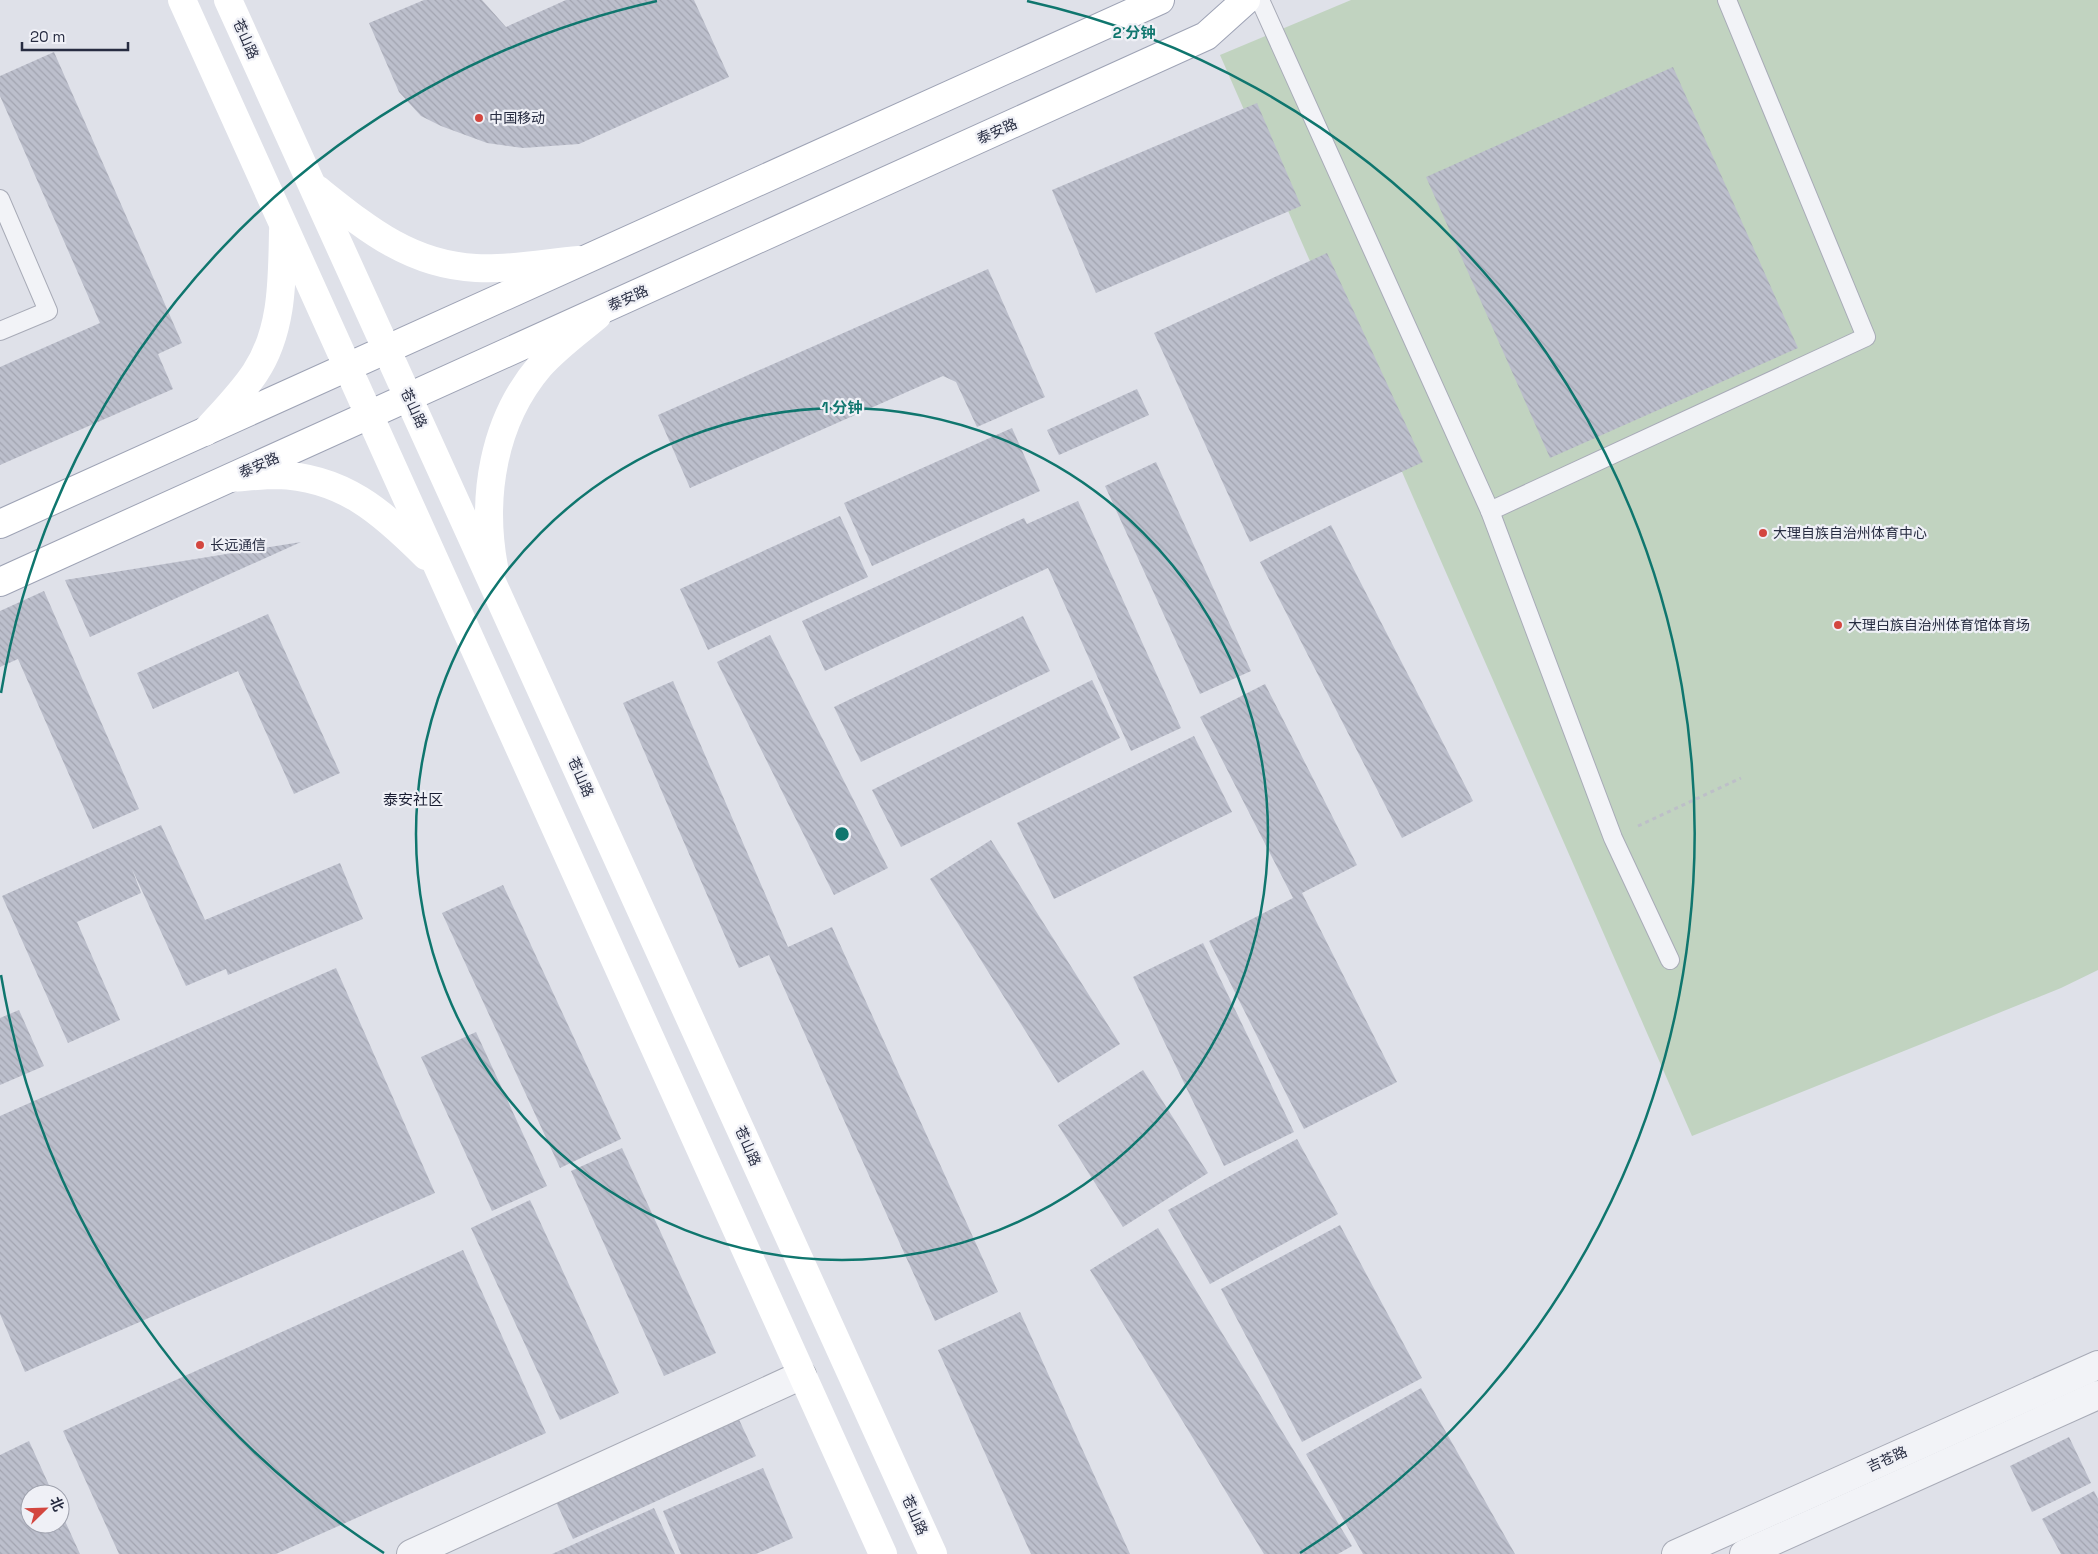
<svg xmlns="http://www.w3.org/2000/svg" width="2098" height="1554" viewBox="0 0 2098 1554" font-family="'Space Grotesk','Noto Sans SC',sans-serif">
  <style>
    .pitch { fill: #c1d3c0 }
    .building { fill: url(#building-back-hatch) }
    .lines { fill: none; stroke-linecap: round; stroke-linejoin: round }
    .lane-casing { stroke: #a8abb7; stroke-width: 20 }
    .street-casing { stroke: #a8abb7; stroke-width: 30 }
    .primary-casing { stroke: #9ea3b5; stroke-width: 30 }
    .path { stroke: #bdbfc8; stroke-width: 3; stroke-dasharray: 4 4; stroke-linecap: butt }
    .lane { stroke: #f2f3f7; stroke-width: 18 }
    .street { stroke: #f2f3f7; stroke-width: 28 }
    .secondary { stroke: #fff; stroke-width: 28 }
    .primary { stroke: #fff; stroke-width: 28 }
    .ring { fill: none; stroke: #0f766e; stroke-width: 2.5 }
    .poi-dot { fill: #d3463f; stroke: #eff0f6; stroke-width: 2 }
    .labels { text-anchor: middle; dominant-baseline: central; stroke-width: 4.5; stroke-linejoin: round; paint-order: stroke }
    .street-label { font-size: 14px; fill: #272c41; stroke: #eff0f6 }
    .poi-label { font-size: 14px; fill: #272c41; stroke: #eff0f6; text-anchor: start }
    .neighbourhood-label { font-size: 15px; fill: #1a1d32; stroke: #eff0f6 }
    .centre { fill: #0f766e; stroke: #eff0f6; stroke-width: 2.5 }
    .ring-label { font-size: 15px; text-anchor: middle; font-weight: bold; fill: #0f766e; stroke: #eff0f6; stroke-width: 4.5; stroke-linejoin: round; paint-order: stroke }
  </style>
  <defs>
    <pattern id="building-back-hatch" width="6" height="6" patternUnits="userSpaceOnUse" patternTransform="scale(1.25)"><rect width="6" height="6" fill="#bcbfcc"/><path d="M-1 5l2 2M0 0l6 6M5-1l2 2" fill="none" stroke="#a2a4b0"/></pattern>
  </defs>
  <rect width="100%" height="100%" fill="#dfe1e9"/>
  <path class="pitch" d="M 1351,0 L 2098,0 L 2098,970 L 2061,988 L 1692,1136 L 1220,55 Z"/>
  <g class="building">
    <path d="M 424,0 L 482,0 L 506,27 L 566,0 L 694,0 L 729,77 L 579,144 L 523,148 L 487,143 L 441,126 L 421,116 L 399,92 L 369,23 Z"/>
    <path d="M 54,52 L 182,343 L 158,354 L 173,389 L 0,465 L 0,367 L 100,323 L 0,96 L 0,76 Z"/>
    <path d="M 1673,67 L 1798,348 L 1550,458 L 1426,177 Z"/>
    <path d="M 1257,103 L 1301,206 L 1096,293 L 1052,190 Z"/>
    <path d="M 1327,253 L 1423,462 L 1250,542 L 1154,333 Z"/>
    <path d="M 988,269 L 1045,397 L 977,427 L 956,382 L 943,376 L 690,488 L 658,415 Z"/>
    <path d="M 1137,389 L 1149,415 L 1059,455 L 1047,430 Z"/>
    <path d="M 1012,428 L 1040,491 L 872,566 L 844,503 Z"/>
    <path d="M 1156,462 L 1251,671 L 1200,694 L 1105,486 Z"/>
    <path d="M 1078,501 L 1181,728 L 1131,751 L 1048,568 L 825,671 L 802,621 L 1024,518 L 1027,524 Z"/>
    <path d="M 840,516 L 868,577 L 708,650 L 680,589 Z"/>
    <path d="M 1331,525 L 1473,801 L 1402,838 L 1260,562 Z"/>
    <path d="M 301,542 L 90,637 L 65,580 Z"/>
    <path d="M 44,591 L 139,809 L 93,829 L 18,659 L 0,667 L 0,611 Z"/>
    <path d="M 268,614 L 340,773 L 294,794 L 238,671 L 153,709 L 137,673 Z"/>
    <path d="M 1023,616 L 1050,671 L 861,762 L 834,707 Z"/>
    <path d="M 770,635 L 888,868 L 834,895 L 717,662 Z"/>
    <path d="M 1092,680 L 1120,738 L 901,847 L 872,790 Z"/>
    <path d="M 673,681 L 788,947 L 832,927 L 998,1292 L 935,1321 L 769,955 L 739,968 L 623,703 Z"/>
    <path d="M 1265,684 L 1357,865 L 1302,893 L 1397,1082 L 1304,1129 L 1209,941 L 1293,898 L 1200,717 Z"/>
    <path d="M 1194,736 L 1232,812 L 1054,899 L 1017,823 Z"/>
    <path d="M 161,825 L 205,920 L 340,863 L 363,919 L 228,975 L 226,969 L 186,986 L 132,869 L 141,893 L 77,922 L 120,1020 L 68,1043 L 2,896 Z"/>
    <path d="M 991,840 L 1120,1044 L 1058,1083 L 930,879 Z"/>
    <path d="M 503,885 L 621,1139 L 560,1168 L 442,913 Z"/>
    <path d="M 1203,943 L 1294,1132 L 1224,1166 L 1133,977 Z"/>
    <path d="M 336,968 L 435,1193 L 25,1372 L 0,1314 L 0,1116 Z"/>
    <path d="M 19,1010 L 44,1066 L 0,1085 L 0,1018 Z"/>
    <path d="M 476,1032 L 547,1186 L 492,1211 L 421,1057 Z"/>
    <path d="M 1143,1070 L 1208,1173 L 1123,1227 L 1058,1125 Z"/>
    <path d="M 1297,1139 L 1338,1214 L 1210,1284 L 1168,1210 Z"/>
    <path d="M 622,1148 L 716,1353 L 664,1376 L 571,1171 Z"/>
    <path d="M 530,1200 L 619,1393 L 560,1420 L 471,1228 Z"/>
    <path d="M 1340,1225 L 1422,1378 L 1302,1442 L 1221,1289 Z"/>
    <path d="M 1158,1228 L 1352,1546 L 1338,1554 L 1264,1554 L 1090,1270 Z"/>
    <path d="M 463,1250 L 546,1433 L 276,1554 L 119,1554 L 63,1431 Z"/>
    <path d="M 1020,1312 L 1130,1554 L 1031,1554 L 938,1350 Z"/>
    <path d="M 1421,1388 L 1515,1554 L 1363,1554 L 1306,1454 Z"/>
    <path d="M 735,1411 L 756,1456 L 573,1539 L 552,1493 Z"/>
    <path d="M 2069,1437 L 2091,1483 L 2032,1512 L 2010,1466 Z"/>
    <path d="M 29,1441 L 53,1494 L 30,1494 L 30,1524 L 60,1524 L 60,1510 L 80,1554 L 0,1554 L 0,1455 Z"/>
    <path d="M 763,1468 L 793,1538 L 756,1554 L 681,1554 L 663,1511 Z"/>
    <path d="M 2094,1491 L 2098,1499 L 2098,1554 L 2061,1554 L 2042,1519 Z"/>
    <path d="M 654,1508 L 675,1554 L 552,1554 Z"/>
  </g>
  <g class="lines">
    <g class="lane-casing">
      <g id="lane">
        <path d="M 1260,0 L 1490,511 L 1613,838 L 1670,960"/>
        <path d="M 0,199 L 48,311 L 0,331"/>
        <path d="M 1490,511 L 1866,337 L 1727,0"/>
      </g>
    </g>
    <g class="street-casing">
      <g id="street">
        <path d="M 411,1554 L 802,1375"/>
        <path d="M 1676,1554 L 2098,1365"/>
        <path d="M 1744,1554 L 2098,1395"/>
      </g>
    </g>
    <g class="primary-casing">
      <g id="primary">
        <path d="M 0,524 L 1160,0"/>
        <path d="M 0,582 L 1206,36 L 1246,0"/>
      </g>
    </g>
    <path class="path" d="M 1638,826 L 1741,778"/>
    <use href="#lane" class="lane"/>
    <use href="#street" class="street"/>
    <g class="secondary">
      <path d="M 182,0 L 883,1554"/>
      <path d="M 228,0 L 933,1554"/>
      <path d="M 317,189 C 366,228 410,265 476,268 C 510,270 545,263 579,260"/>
      <path d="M 205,432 C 222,413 241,394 255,373 C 283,331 282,280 283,231"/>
      <path d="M 231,478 C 246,477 262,475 277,475 C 343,477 382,512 426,556"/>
      <path d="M 494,567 C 481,497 493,421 540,366 C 557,347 578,332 597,316"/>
    </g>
    <use href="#primary" class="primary"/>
  </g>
  <g class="ring">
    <circle cx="842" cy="834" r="426"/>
    <path d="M384 1553A853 853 0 0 1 1 975M1 693A853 853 0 0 1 657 1M1027 1A853 853 0 0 1 1300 1553"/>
  </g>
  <g class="poi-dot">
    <circle cx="479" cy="118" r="5"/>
    <circle cx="1763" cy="533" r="5"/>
    <circle cx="200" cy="545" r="5"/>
    <circle cx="1838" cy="625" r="5"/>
  </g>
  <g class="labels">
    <g class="street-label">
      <text transform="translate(246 39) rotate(66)">苍山路</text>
      <text transform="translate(997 131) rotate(-24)">泰安路</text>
      <text transform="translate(628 298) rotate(-24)">泰安路</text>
      <text transform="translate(414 408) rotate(65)">苍山路</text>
      <text transform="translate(259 465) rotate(-24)">泰安路</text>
      <text transform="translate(581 777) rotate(66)">苍山路</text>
      <text transform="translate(748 1146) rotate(66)">苍山路</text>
      <text transform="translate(1887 1459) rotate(-24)">吉苍路</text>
      <text transform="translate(915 1515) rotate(66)">苍山路</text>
    </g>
    <g class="poi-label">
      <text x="489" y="118">中国移动</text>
      <text x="1773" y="533">大理自族自治州体育中心</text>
      <text x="210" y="545">长远通信</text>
      <text x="1848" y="625">大理白族自治州体育馆体育场</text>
    </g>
    <g class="neighbourhood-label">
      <text x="413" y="799">泰安社区</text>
    </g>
  </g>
  <circle cx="842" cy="834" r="8" class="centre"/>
  <g class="ring-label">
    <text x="1134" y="38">2 分钟</text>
    <text x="842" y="413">1 分钟</text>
  </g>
  <g transform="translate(45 1509) rotate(67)"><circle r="24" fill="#eff0f6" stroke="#9fa2ae"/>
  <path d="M0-4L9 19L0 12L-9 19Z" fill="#d3463f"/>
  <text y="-8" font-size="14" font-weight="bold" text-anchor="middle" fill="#272c41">北</text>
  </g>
  <path d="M22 42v8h106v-8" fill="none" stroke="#272c41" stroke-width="2.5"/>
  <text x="30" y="42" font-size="15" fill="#272c41" stroke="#eff0f6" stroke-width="4" paint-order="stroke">20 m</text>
</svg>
